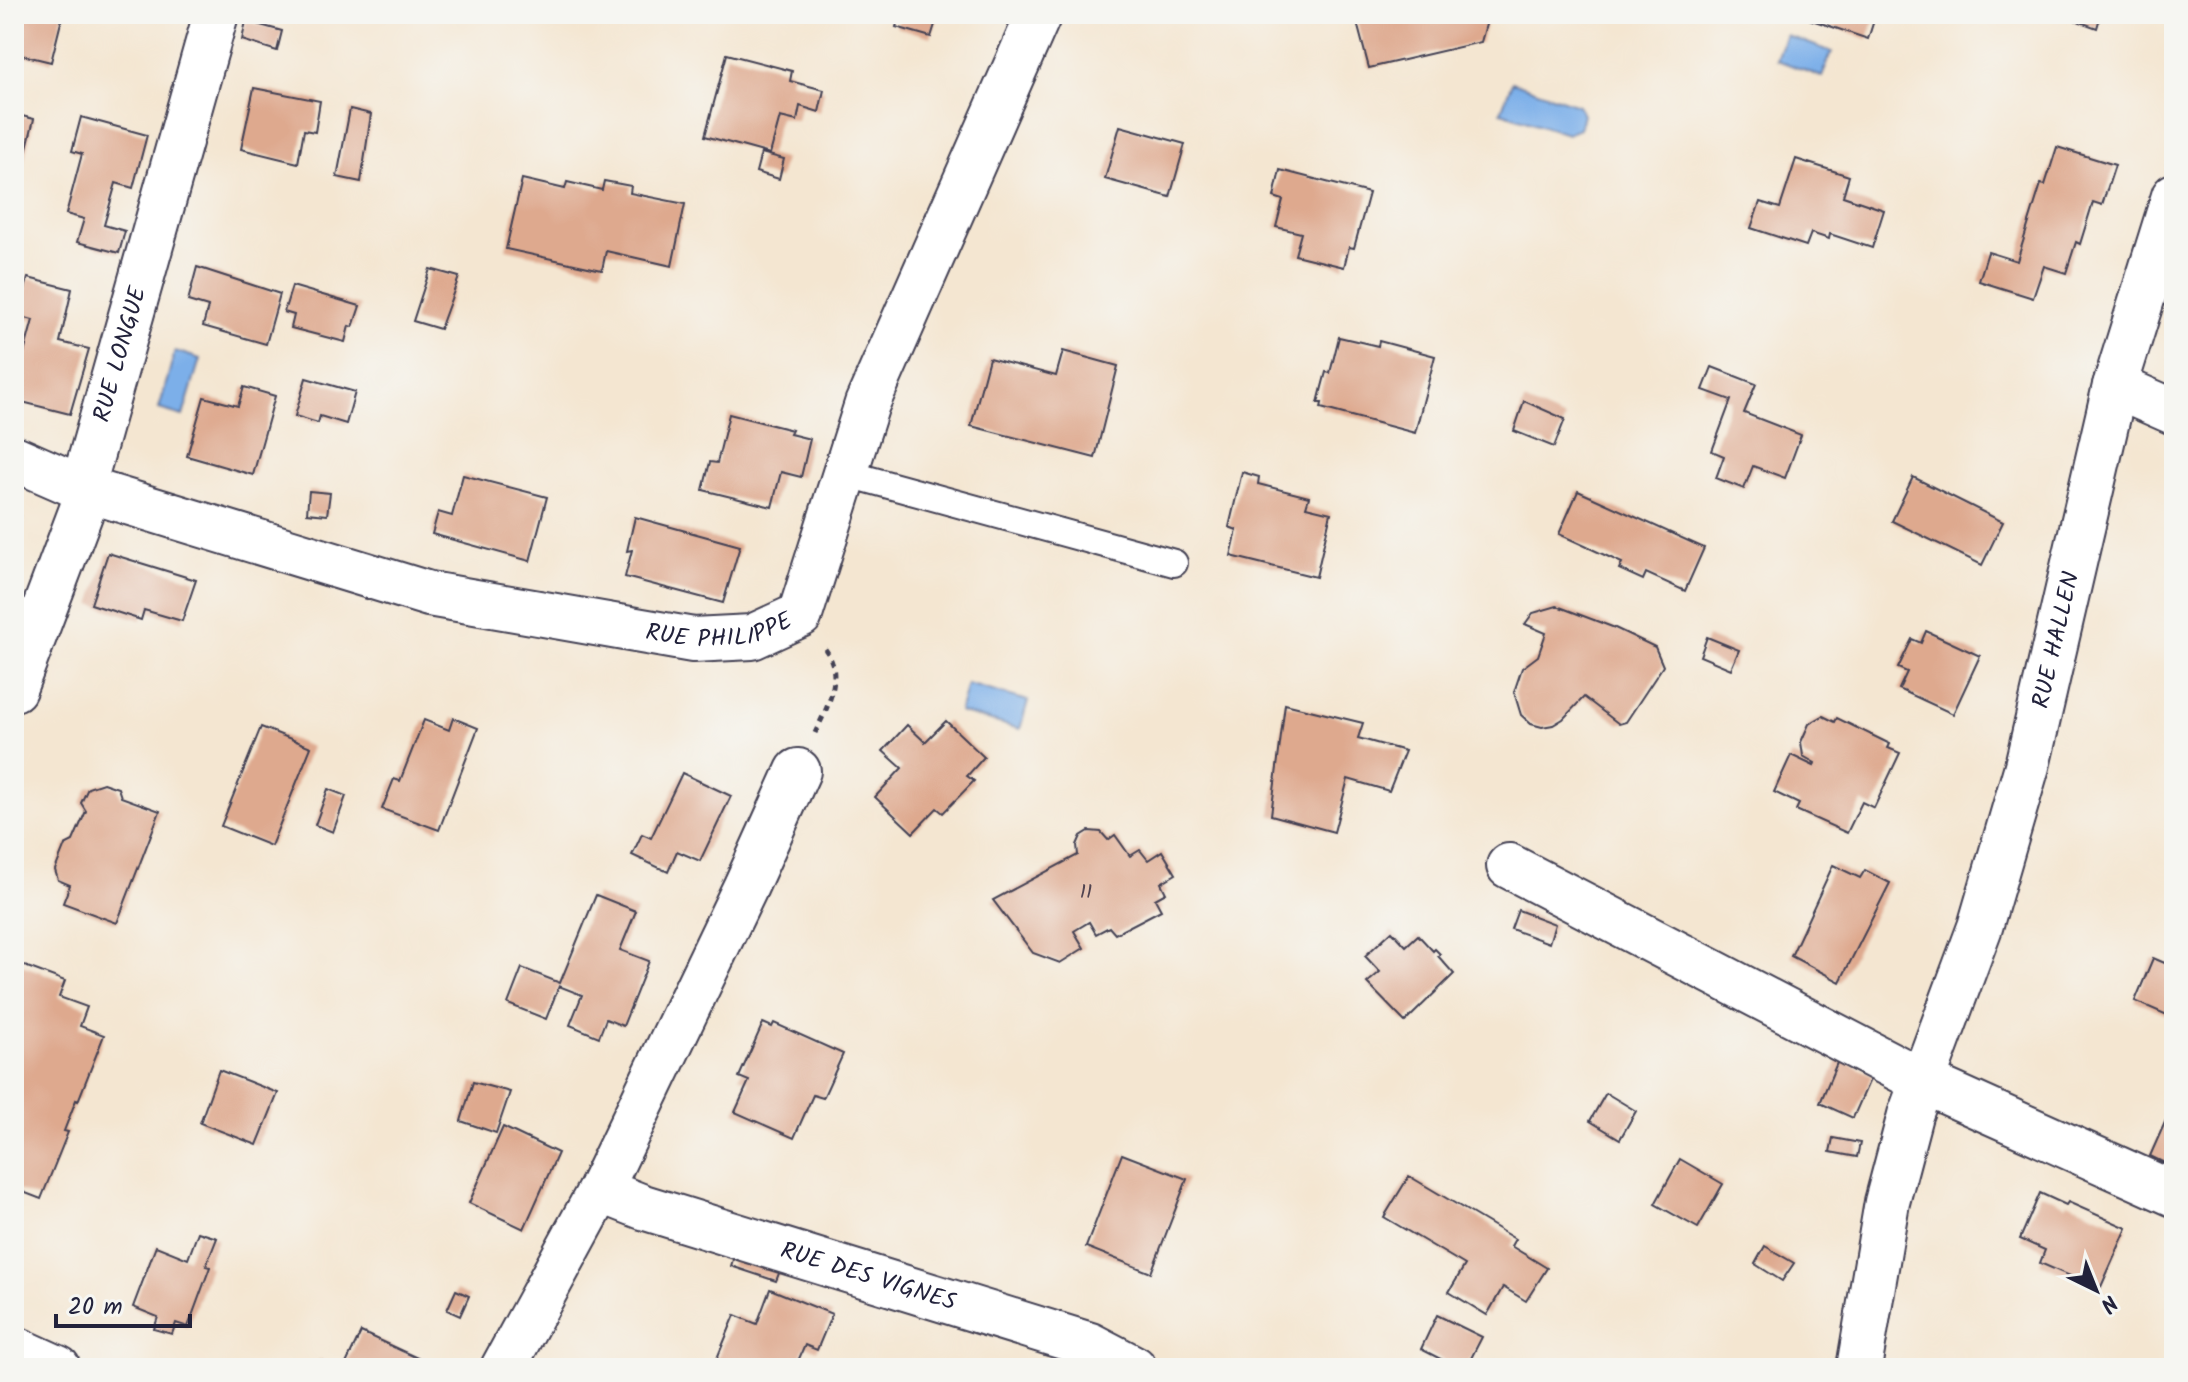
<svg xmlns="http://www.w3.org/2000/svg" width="2188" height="1382" viewBox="0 0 2188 1382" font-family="Kalam,sans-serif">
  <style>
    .water { fill: #7cafe9; stroke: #4f6892; stroke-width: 2 }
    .building { fill: #dea98e }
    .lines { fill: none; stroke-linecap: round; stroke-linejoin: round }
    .service-casing { stroke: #423f52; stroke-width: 30 }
    .minor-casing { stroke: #423f52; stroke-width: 48 }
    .path { stroke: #423f52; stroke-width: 5; stroke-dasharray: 6 6; stroke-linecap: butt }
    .service { stroke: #fff; stroke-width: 26 }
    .minor { stroke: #fff; stroke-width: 44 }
    .labels { text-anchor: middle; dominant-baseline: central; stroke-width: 8; stroke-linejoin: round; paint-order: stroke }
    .number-label { font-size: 20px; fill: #514450 }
    .street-label { font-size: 24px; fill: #22223b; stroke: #f6f6f2 }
  </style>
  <rect width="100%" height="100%" fill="#f6f6f2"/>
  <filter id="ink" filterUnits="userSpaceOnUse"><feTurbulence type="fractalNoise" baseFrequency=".0125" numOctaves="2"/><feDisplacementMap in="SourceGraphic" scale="16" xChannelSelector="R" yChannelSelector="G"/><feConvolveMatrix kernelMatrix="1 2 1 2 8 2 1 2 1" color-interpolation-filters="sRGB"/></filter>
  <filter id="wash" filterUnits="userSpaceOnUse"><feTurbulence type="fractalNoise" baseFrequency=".006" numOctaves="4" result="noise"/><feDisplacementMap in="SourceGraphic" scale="32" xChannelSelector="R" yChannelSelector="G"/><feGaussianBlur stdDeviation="1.8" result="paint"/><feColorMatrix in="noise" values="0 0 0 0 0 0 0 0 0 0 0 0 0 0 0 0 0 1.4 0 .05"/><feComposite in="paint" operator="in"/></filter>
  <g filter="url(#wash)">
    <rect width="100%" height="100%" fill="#f4e6d1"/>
    <g class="water">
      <path d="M 1786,35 L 1832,52 L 1822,77 L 1777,60 Z"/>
      <path d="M 1512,82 L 1578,105 L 1583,115 L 1579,129 L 1567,134 L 1501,112 Z"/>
      <path d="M 175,351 L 200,359 L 183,416 L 159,409 Z"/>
      <path d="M 967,684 L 1028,701 L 1020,729 L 959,712 Z"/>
    </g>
    <g id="blocks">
      <g class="building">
        <path d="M 14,14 L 63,14 L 51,62 L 14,53 Z"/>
        <path d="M 900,14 L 938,15 L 931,37 L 896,27 Z"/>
        <path d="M 1360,14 L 1489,14 L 1481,42 L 1369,68 L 1355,15 Z"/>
        <path d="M 1794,14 L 1876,14 L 1868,39 Z"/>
        <path d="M 2058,14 L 2101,14 L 2097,28 Z"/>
        <path d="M 246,21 L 282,31 L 277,51 L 242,40 Z"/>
        <path d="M 727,54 L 792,71 L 790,81 L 824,90 L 819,112 L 800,106 L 797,121 L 780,117 L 770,154 L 705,136 Z"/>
        <path d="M 254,88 L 320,101 L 315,132 L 304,130 L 298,163 L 241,149 Z"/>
        <path d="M 350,109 L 371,114 L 361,182 L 337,177 Z"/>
        <path d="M 14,114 L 34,119 L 15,197 L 14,197 Z"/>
        <path d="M 81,117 L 147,135 L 133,188 L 116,183 L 104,225 L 125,231 L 119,253 L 77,242 L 84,219 L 66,214 L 82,154 L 72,151 Z"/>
        <path d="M 1120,126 L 1185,144 L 1170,197 L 1105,179 Z"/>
        <path d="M 2057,147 L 2115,165 L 2102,205 L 2093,202 L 2080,244 L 2076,242 L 2066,273 L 2044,266 L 2033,298 L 1979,281 L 1988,252 L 2017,261 L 2041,184 L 2045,185 Z"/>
        <path d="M 761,153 L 784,159 L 779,179 L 756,172 Z"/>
        <path d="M 1796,159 L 1849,176 L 1843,196 L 1884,210 L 1872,248 L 1830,234 L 1829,239 L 1811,233 L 1806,246 L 1751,228 L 1760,202 L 1780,208 Z"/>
        <path d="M 1280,170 L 1369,193 L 1354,248 L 1349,247 L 1344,267 L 1295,255 L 1301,233 L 1276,227 L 1283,200 L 1274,197 Z"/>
        <path d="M 522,179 L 565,189 L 567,182 L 602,190 L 604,181 L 631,186 L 630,193 L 685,204 L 672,266 L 606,251 L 602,270 L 506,249 Z"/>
        <path d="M 197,267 L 280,294 L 266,344 L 203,326 L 208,307 L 188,301 Z"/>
        <path d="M 430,269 L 459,277 L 440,329 L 413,321 Z"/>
        <path d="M 28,278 L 72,289 L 60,342 L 89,349 L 70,414 L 14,400 L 14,390 L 33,320 L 18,316 Z"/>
        <path d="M 292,286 L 360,306 L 353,327 L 349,326 L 345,342 L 291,328 L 294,315 L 284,312 Z"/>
        <path d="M 1339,337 L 1378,346 L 1379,341 L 1435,356 L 1415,433 L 1321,408 L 1322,403 L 1318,403 L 1322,387 L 1326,372 L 1330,373 Z"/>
        <path d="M 1063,351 L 1118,366 L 1095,458 L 971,426 L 989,358 L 1056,376 Z"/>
        <path d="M 1712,367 L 1756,384 L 1744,413 L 1801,435 L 1785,478 L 1753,466 L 1744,489 L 1716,478 L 1724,456 L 1712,451 L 1731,400 L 1703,390 Z"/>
        <path d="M 306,378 L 355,392 L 346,424 L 320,416 L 318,423 L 295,416 Z"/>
        <path d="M 244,387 L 275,396 L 253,475 L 187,456 L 204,397 L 238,406 Z"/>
        <path d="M 1524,401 L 1565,419 L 1554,447 L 1514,431 Z"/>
        <path d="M 729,414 L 792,430 L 790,434 L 810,439 L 801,477 L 781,472 L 772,507 L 703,490 L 710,462 L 717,463 Z"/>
        <path d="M 1242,472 L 1259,477 L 1258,484 L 1309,497 L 1306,507 L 1331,513 L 1316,577 L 1231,556 L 1237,530 L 1229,527 Z"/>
        <path d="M 463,475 L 547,497 L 530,561 L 432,534 L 438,512 L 452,516 Z"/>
        <path d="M 1913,477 L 2003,522 L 1982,565 L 1892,521 Z"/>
        <path d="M 309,491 L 330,493 L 327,515 L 307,513 Z"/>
        <path d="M 1578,491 L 1704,548 L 1685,591 L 1646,573 L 1643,580 L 1619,569 L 1622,563 L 1559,534 Z"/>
        <path d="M 14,514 L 21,516 L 15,542 L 14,542 Z"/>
        <path d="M 635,517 L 740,546 L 723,603 L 625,577 L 632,550 L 627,551 Z"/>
        <path d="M 108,553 L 196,580 L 182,621 L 144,610 L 141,620 L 91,604 Z"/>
        <path d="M 1557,606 L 1615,628 L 1655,647 L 1663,666 L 1626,722 L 1619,724 L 1584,697 L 1563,719 L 1553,725 L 1542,727 L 1531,724 L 1521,715 L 1514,692 L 1522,668 L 1538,656 L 1546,633 L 1525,624 L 1533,613 Z"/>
        <path d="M 1926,631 L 1980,656 L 1953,714 L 1899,689 L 1907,672 L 1898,668 L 1912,639 L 1921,643 Z"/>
        <path d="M 1707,637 L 1739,650 L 1731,669 L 1700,656 Z"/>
        <path d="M 1285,704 L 1363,723 L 1358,738 L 1405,751 L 1389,791 L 1348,779 L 1334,832 L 1271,815 Z"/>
        <path d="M 1823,716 L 1835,722 L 1837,718 L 1890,744 L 1888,748 L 1900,753 L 1874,808 L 1862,802 L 1847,833 L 1796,810 L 1799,804 L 1774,792 L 1791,755 L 1814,766 L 1815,763 L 1803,756 L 1801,742 L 1809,724 Z"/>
        <path d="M 453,718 L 478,728 L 439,830 L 382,809 L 394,779 L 400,781 L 424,720 L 449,730 Z"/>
        <path d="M 946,721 L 984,757 L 967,776 L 974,781 L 943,813 L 937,808 L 913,833 L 875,797 L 902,768 L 883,751 L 907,725 L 925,742 Z"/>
        <path d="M 261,727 L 311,747 L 271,846 L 221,826 Z"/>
        <path d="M 682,773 L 731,796 L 700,861 L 677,851 L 668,872 L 632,855 L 642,834 L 651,838 Z"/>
        <path d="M 103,783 L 118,788 L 121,797 L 160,811 L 117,923 L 63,903 L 70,885 L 58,880 L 55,870 L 65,845 L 73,841 L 86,811 L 81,803 L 88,788 Z"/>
        <path d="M 328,789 L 346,796 L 333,832 L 315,825 Z"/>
        <path d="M 1089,831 L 1101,832 L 1108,840 L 1115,835 L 1130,856 L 1140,850 L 1148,860 L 1162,851 L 1176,874 L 1161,883 L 1166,893 L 1155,899 L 1161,910 L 1115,934 L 1109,927 L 1096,934 L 1089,922 L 1074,931 L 1084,948 L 1060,963 L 1033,953 L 993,900 L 1078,855 L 1077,845 L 1081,836 Z"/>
        <path d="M 1833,865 L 1860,878 L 1865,870 L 1890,883 L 1840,982 L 1791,956 Z"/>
        <path d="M 596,895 L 636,911 L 620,950 L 649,961 L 623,1026 L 606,1019 L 599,1037 L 570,1025 L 582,995 L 559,986 L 546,1019 L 508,1004 L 522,968 L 560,983 Z"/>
        <path d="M 1518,910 L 1555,924 L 1549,943 L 1511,929 Z"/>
        <path d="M 1392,931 L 1406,946 L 1418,935 L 1433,951 L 1435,949 L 1440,954 L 1438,956 L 1454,974 L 1405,1022 L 1367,983 L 1380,972 L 1365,956 Z"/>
        <path d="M 2153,958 L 2174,967 L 2174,1018 L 2135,1001 Z"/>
        <path d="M 14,962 L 65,981 L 59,997 L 87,1007 L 80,1026 L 104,1035 L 78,1101 L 76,1100 L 64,1131 L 68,1132 L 41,1199 L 18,1190 L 14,1201 Z"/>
        <path d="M 763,1023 L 772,1027 L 774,1023 L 843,1054 L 823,1098 L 813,1095 L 794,1138 L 735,1112 L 749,1081 L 739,1077 Z"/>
        <path d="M 1839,1058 L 1872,1075 L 1853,1118 L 1820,1103 Z"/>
        <path d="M 219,1070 L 278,1093 L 257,1145 L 200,1123 Z"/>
        <path d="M 473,1082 L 510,1092 L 496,1133 L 461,1121 Z"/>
        <path d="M 1606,1093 L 1636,1111 L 1620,1139 L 1590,1121 Z"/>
        <path d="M 2174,1102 L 2174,1176 L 2164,1171 L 2167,1164 L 2150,1156 Z"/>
        <path d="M 503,1127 L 558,1153 L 524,1229 L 469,1203 Z"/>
        <path d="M 1833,1138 L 1860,1143 L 1857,1157 L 1830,1152 Z"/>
        <path d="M 1122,1154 L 1187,1179 L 1151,1273 L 1086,1247 Z"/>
        <path d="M 1680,1159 L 1723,1184 L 1698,1228 L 1655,1204 Z"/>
        <path d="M 1409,1176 L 1515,1239 L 1511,1246 L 1547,1268 L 1526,1301 L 1503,1287 L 1487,1315 L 1449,1292 L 1465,1265 L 1384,1217 Z"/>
        <path d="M 2040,1193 L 2066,1205 L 2068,1202 L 2127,1228 L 2100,1289 L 2040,1263 L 2045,1250 L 2020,1239 Z"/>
        <path d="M 198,1232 L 217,1238 L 206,1266 L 210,1267 L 188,1327 L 176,1323 L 172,1334 L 154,1329 L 158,1317 L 133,1307 L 156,1246 L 188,1259 Z"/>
        <path d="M 1765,1246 L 1794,1263 L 1782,1281 L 1755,1264 Z"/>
        <path d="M 735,1253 L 781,1268 L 776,1281 L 731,1266 Z"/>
        <path d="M 770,1289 L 832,1314 L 817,1350 L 805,1345 L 795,1368 L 713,1368 L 735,1315 L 757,1324 Z"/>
        <path d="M 456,1290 L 469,1296 L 460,1316 L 447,1310 Z"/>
        <path d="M 1437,1315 L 1482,1337 L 1466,1368 L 1458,1368 L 1421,1349 Z"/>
        <path d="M 361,1332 L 439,1368 L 344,1368 Z"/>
        <path d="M 320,1360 L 337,1368 L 316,1368 Z"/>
      </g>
    </g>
  </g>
  <g filter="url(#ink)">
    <use href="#blocks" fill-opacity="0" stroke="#423f52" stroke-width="2"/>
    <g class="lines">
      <g class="service-casing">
        <path id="service" d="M 845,473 L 1174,563"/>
      </g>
      <g class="minor-casing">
        <g id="minor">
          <path d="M 2115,386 L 2174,412"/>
          <path id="s1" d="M 14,458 L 85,489 L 429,594 L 693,640 L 752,637 L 800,615 L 867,404 L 1039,14"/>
          <path id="s2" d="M 14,689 L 82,509 L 88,468 L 216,14"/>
          <path d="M 1509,866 L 1922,1081 L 2174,1194"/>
          <path id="s3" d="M 600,1190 L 643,1207 L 1090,1345 L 1134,1368"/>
          <path d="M 14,1348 L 58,1368"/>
          <path d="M 503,1368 L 600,1190 L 746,886 L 798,771"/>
          <path id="s4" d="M 1859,1368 L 1887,1202 L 1910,1115 L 1980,927 L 2027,766 L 2115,386 L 2174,196"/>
        </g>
      </g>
      <path class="path" d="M 815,733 C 827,708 845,676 825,649"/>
      <use href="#service" class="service"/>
      <use href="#minor" class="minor"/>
    </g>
  </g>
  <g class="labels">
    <g class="number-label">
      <text x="1086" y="893">11</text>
    </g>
    <g class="street-label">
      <text stroke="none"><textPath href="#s2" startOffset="352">RUE LONGUE</textPath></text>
      <text stroke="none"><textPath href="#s1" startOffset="732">RUE PHILIPPE</textPath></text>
      <text stroke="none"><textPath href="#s4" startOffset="756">RUE HALLEN</textPath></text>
      <text stroke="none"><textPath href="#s3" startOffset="282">RUE DES VIGNES</textPath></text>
    </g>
  </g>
  <rect width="2188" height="1382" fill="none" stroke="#f6f6f2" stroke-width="48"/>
  <g transform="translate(2096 1290) rotate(137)" stroke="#f6f6f2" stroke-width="6" paint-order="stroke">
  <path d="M0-6L14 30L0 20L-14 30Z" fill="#22223b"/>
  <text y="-12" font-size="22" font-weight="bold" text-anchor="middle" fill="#22223b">N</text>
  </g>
  <path d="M56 1314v12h134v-12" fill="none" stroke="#22223b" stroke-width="4"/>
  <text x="68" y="1314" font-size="24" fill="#22223b" stroke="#f6f6f2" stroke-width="6" paint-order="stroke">20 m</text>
</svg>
